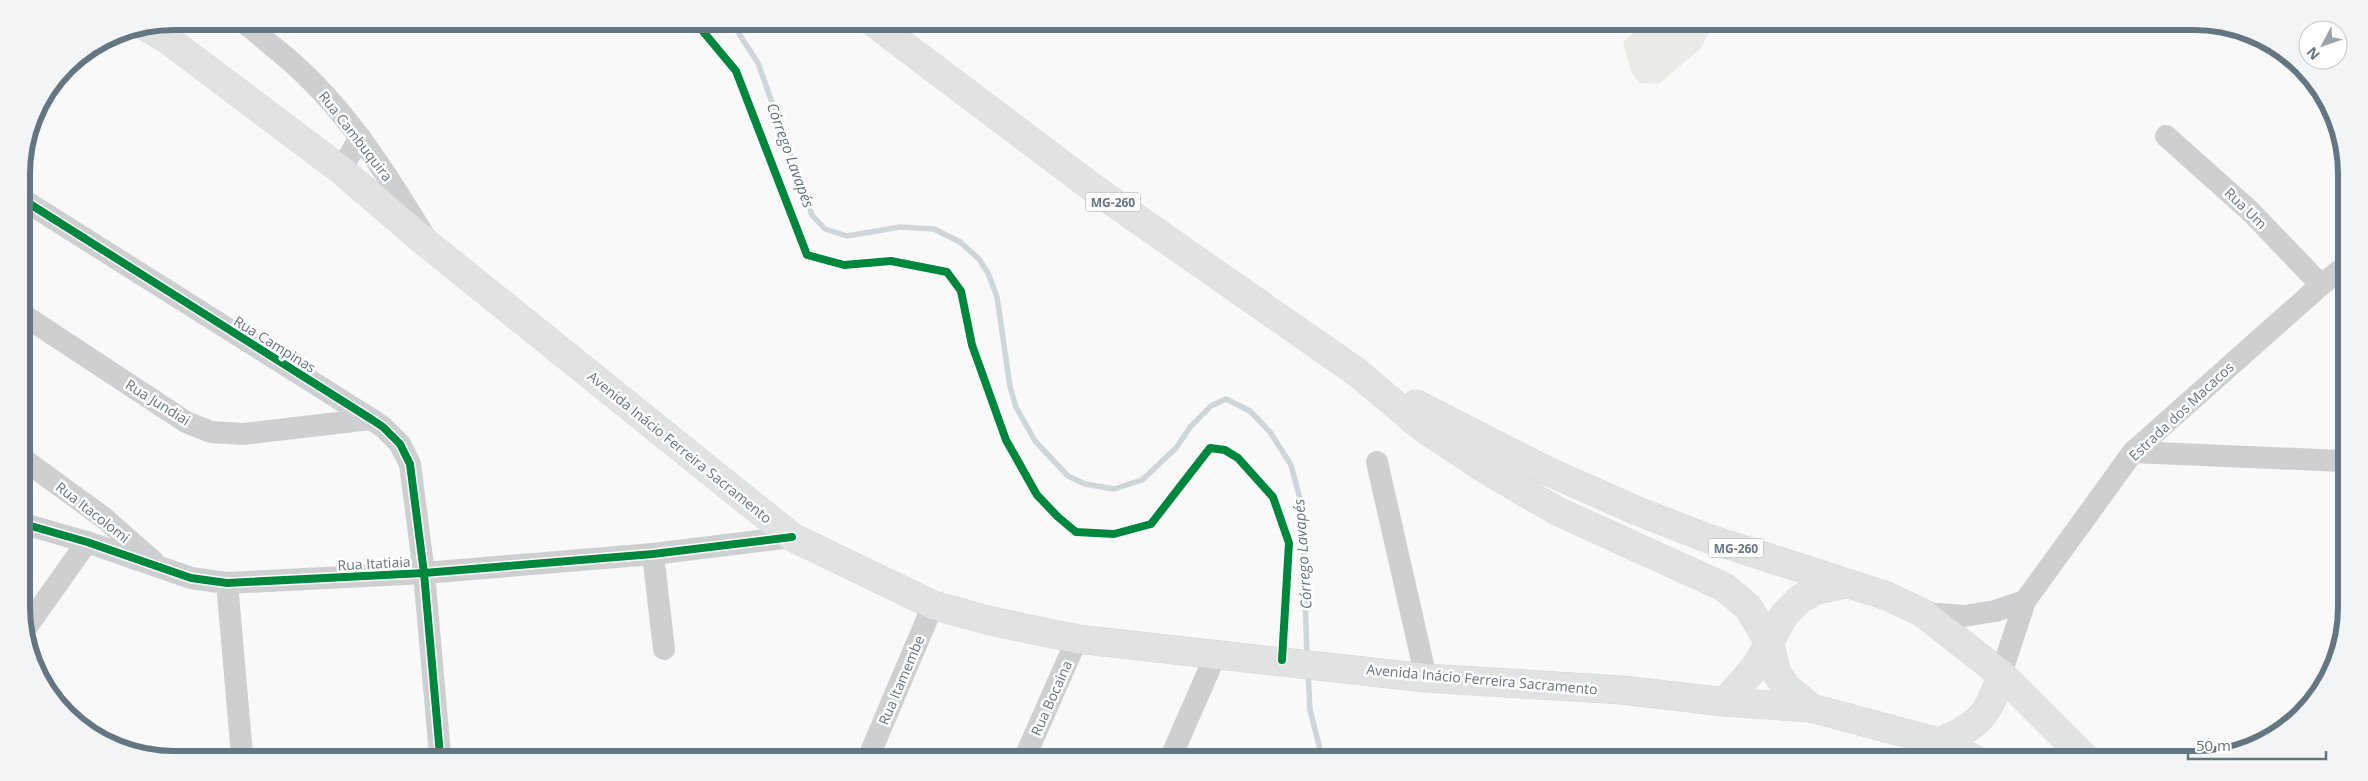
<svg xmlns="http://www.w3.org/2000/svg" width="2368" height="781" viewBox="0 0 2368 781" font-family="'Open Sans',sans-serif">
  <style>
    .green { fill: #e8ebe6 }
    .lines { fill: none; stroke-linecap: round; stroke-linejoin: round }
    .stream { stroke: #ced6d9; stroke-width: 5.5 }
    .major-casing { stroke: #d5d6d7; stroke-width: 29 }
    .minor { stroke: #cecfd0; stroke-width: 22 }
    .major { stroke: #e1e2e2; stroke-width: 28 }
    .cycleway-casing { stroke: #fff; stroke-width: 11 }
    .cycleway { stroke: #00873e; stroke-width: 8 }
    .labels { text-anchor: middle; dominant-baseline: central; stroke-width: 5; stroke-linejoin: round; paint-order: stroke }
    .shield { fill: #fff; stroke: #939fa8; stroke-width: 1 }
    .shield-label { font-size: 12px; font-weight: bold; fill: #657683 }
    .street-label { font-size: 14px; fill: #657683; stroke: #fff }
    .water-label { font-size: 15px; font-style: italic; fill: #60757c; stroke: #fff }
    .rim { fill: none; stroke: #657683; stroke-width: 6 }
  </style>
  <rect width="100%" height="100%" fill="#f9f9f9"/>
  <path class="green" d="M 1643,25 L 1712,25 L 1701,48 L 1659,84 L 1640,83 L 1631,72 L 1623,42 Z"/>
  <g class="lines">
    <g class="stream">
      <path d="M 732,23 L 758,63 L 812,215 L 825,229 L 847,236 L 900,227 L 934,229 L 960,242 L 979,259 L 988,273 L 997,297 L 1010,387 L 1016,407 L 1035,441 L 1068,476 L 1085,484 L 1114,489 L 1142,480 L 1176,448 L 1191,426 L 1211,406 L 1226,399 L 1250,411 L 1270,432 L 1291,465 L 1302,506 L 1307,657"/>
      <path d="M 1308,671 L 1310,710 L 1322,757"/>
    </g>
    <g class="major-casing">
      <g id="major">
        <path d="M 874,23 L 1093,188 L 1358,373 L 1423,428 L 1485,469 L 1557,511 L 1724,587 L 1748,607 L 1769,642 L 1777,674 L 1787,688 L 1811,708 L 1939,742 L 1975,759"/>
        <path d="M 147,27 L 167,39 L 341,170 L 430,246 L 792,537 L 933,605 L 991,621 L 1077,639 L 1426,678 L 1622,690 L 1725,702 L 1811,708"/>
        <path d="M 1416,404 L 1545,470 L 1635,510 L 1704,537 L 1887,596 L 1923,613 L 2001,674 L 2086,759"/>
        <path d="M 1725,702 L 1757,665 L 1784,615 L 1800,599 L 1816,590 L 1846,584"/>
        <path d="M 1939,742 C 1978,727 1990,714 2001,674"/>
      </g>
    </g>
    <g class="minor">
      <path d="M 241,21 C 252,28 262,37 271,45 C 337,96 381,164 423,234"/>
      <path d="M 2166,136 L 2250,211 L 2321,285"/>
      <path d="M 341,170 L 360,137"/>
      <path d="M 22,199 L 371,419 L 383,427 L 400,444 L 410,464 L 424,573 L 440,755"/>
      <path d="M 22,314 L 186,422 L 211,432 L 243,434 L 371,419"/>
      <path d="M 2133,452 L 2342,461"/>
      <path d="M 23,459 L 104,518 L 153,561"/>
      <path d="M 1377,462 L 1426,678"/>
      <path d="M 24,524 L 87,542 L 191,578 L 227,583 L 424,573 L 653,554 L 792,537"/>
      <path d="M 653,554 L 664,649"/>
      <path d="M 227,583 L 242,755"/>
      <path d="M 1923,613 L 1964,616 L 1995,611 L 2025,601"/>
      <path d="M 24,631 L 87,542"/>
      <path d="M 2001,674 L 2025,601 L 2133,452 L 2321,285 L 2343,268"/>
      <path d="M 869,756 L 933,605"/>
      <path d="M 1025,757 L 1077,639"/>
      <path d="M 1171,757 L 1216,654"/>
    </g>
    <use href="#major" class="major"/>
    <g class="cycleway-casing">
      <g id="cycleway">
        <path d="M 696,23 L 736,71 L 807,255 L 844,265 L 891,261 L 947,272 L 961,291 L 972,345 L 1006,440 L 1037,495 L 1058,517 L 1076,532 L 1114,534 L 1151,524 L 1210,448 L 1225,450 L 1238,458 L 1273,497 L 1289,543 L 1282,660"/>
        <path d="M 22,199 L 371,419 L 383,427 L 400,444 L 410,464 L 424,573 L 440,755"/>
        <path d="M 24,524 L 87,542 L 191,578 L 227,583 L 424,573 L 653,554 L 792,537"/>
      </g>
    </g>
    <use href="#cycleway" class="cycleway"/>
  </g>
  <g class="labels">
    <g class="shield">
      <rect x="1085.5" y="192.5" width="55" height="19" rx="4"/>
      <rect x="1708.5" y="538.5" width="55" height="19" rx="4"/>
    </g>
    <g class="shield-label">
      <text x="1113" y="202">MG-260</text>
      <text x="1736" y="548">MG-260</text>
    </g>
    <g class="street-label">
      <text transform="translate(356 136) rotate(52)">Rua Cambuquira</text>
      <text transform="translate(2246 208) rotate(44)">Rua Um</text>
      <text transform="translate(275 344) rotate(32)">Rua Campinas</text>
      <text transform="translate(158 402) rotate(32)">Rua Jundiai</text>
      <text transform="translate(2181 411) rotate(-43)">Estrada dos Macacos</text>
      <text transform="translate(680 447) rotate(39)">Avenida Inácio Ferreira Sacramento</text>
      <text transform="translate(93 512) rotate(38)">Rua Itacolomi</text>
      <text transform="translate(374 563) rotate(-3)">Rua Itatiaia</text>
      <text transform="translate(1482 679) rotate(5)">Avenida Inácio Ferreira Sacramento</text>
      <text transform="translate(901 680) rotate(-67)">Rua Itamembe</text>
      <text transform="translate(1051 698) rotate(-66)">Rua Bocaina</text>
    </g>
    <g class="water-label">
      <text transform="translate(791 155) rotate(70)">Córrego Lavapés</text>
      <text transform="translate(1302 554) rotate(-94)">Córrego Lavapés</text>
    </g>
  </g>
  <path d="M0 0H2368V781H0ZM174 30H2194A144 144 0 0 1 2338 174V607A144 144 0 0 1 2194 751H174A144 144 0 0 1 30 607V174A144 144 0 0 1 174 30Z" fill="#f3f4f5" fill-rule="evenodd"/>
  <path class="rim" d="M174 30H2194A144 144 0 0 1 2338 174V607A144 144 0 0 1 2194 751H174A144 144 0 0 1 30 607V174A144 144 0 0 1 174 30Z"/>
  <g transform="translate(2323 45) rotate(229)"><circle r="24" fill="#ffffff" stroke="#c1c8cd"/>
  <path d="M0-4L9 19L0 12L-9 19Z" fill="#99a4ac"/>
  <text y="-8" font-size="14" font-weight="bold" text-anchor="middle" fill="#657683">N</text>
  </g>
  <path d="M2188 751v8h138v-8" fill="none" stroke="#657683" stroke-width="2.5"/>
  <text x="2196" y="751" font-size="15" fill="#657683" stroke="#ffffff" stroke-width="4" paint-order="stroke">50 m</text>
</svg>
